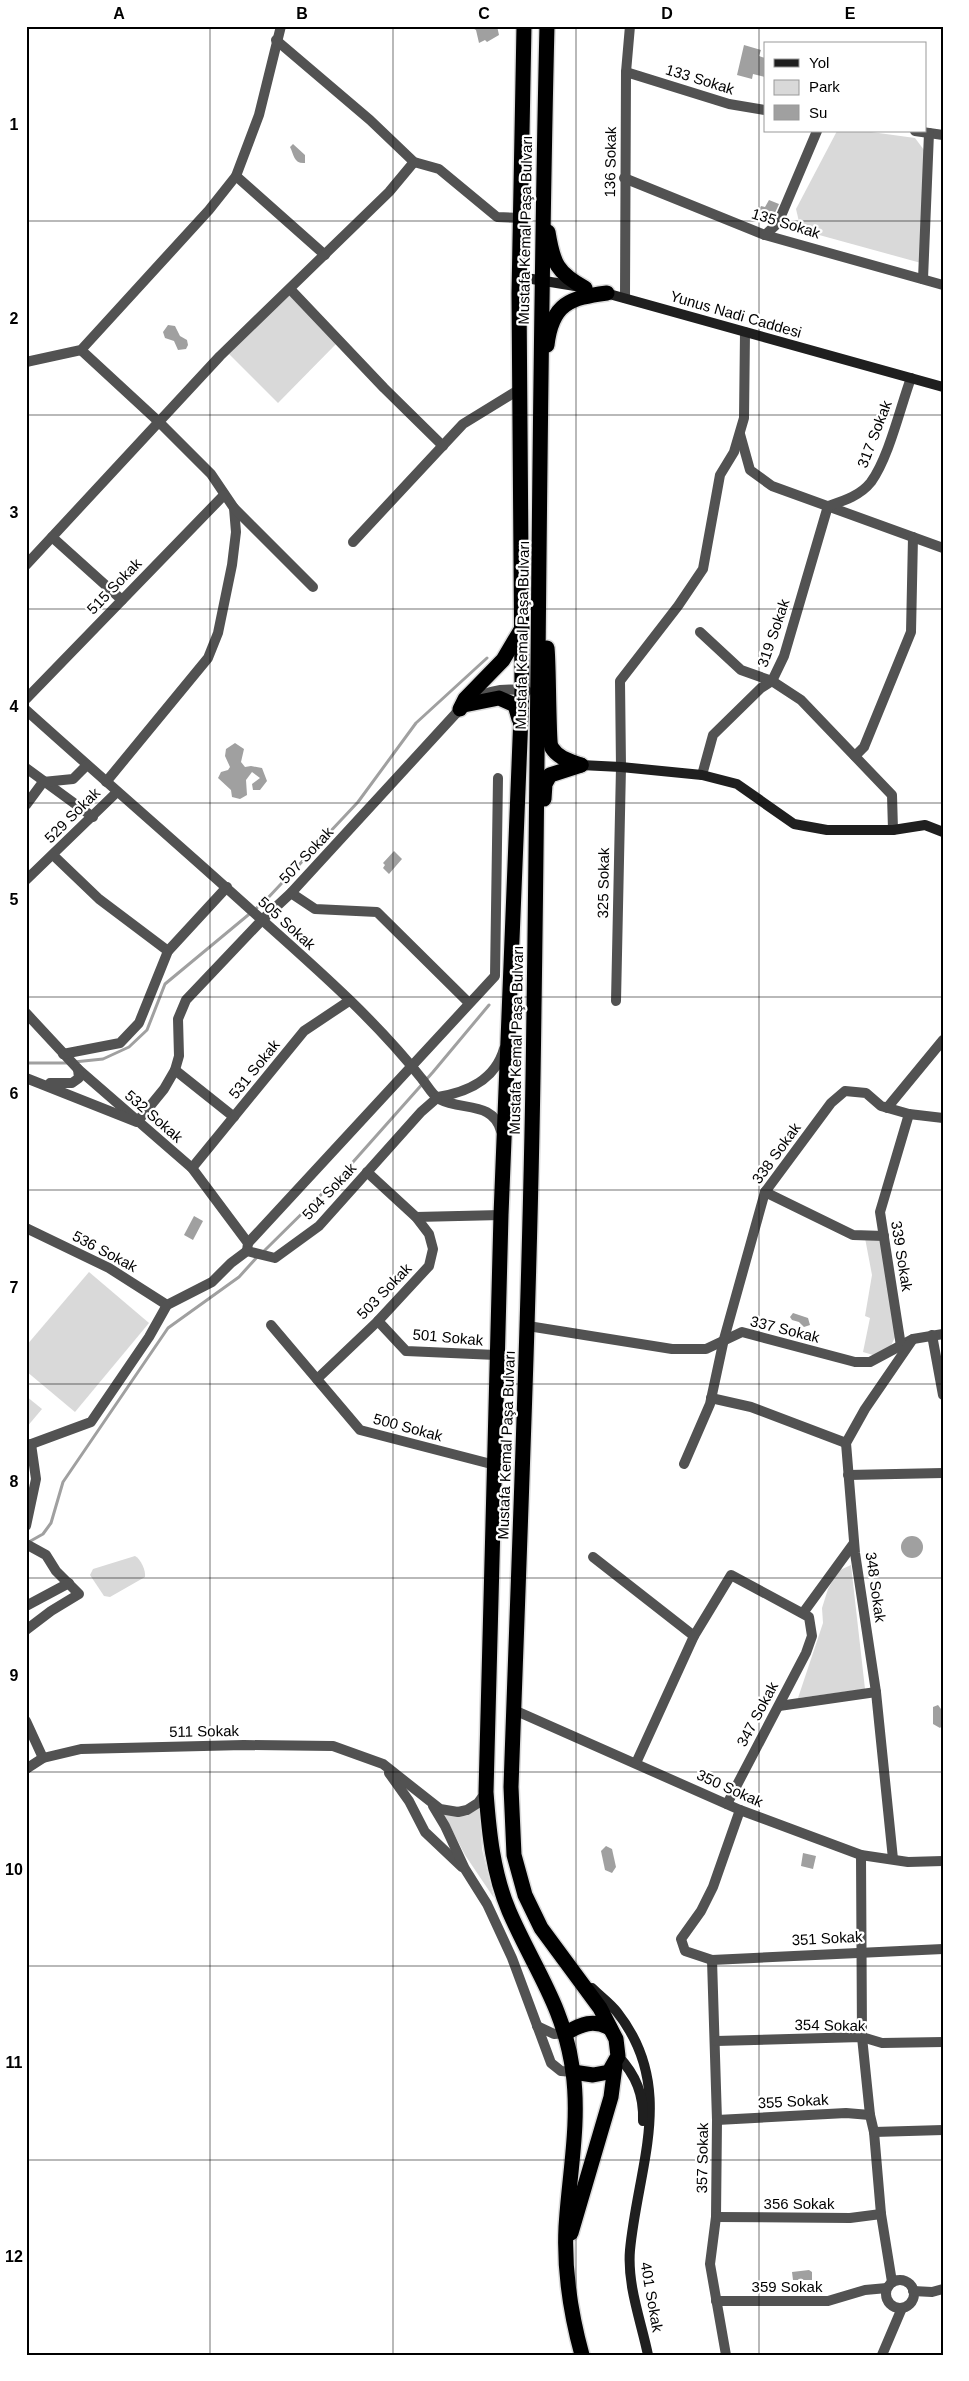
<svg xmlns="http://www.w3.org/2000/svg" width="969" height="2381" viewBox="0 0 969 2381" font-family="Arial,sans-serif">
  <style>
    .green { fill: #d9d9d9 }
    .water { fill: #a0a0a0 }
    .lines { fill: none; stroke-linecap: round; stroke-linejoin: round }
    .stream { stroke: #a0a0a0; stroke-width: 3 }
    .highway-casing { stroke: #dbdbdb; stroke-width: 18 }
    .street { stroke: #525252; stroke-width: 10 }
    .secondary { stroke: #1f1f1f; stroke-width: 10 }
    .highway { stroke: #000; stroke-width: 15 }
    .grid { fill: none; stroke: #000; stroke-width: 1; stroke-opacity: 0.55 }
    .labels { text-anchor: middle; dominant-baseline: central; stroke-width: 4.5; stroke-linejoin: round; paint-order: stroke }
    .street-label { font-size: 15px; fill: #000; stroke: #fff }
    .neatline { fill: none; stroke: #000; stroke-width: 2 }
    .grid-label { font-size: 16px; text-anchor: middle; font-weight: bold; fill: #000 }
  </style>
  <rect width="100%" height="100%" fill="#fff"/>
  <g class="green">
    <path d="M 837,131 L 864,131 L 915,138 L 927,154 L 921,263 L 801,230 L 796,209 Z"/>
    <path d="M 288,294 L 337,343 L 278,403 L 229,354 Z"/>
    <path d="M 865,1238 L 882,1238 L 895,1337 L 889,1350 L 873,1355 L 863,1352 L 870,1318 L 865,1316 L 872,1275 Z"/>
    <path d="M 89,1272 L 149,1323 L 75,1412 L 26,1371 L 26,1346 Z"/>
    <path d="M 26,1396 L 42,1409 L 26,1428 Z"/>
    <path d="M 135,1556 C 141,1559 146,1571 145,1577 L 110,1597 L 104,1596 L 90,1575 L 93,1569 Z"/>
    <path d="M 851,1565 L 865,1689 L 798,1698 L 823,1623 L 822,1608 L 828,1589 L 838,1571 Z"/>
    <path d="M 480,1807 L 482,1849 L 494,1898 L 465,1855 L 449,1824 L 441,1814 L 467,1816 Z"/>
  </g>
  <g class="water">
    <path d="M 469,26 L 497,26 L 499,35 L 487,42 L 485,40 L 479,43 L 476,30 Z"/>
    <path d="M 744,45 L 761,50 L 759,56 L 765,58 L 765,77 L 753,74 L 752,79 L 737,75 Z"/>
    <path d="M 293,144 L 305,155 L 305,163 C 294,164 294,155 290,147 Z"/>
    <path d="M 769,200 L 779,204 L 774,215 L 771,215 L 770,218 L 758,213 L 761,206 L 765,207 Z"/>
    <path d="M 168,325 L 175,326 L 180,336 L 187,340 L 188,345 L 186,349 L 178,350 L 174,341 L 165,338 L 163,332 Z"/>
    <path d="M 235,743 L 244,749 L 241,762 L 245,767 L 251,766 L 262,768 L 267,781 L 260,790 L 253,790 L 252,784 L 260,778 L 252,772 L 246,780 L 247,795 L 240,799 L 232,797 L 231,790 L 218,778 L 221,772 L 228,770 L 230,767 L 225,756 L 226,749 Z"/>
    <path d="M 394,851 L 402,859 L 389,874 L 383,868 L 385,865 L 383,863 Z"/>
    <path d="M 194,1216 L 203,1221 L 193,1240 L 184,1235 Z"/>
    <path d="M 793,1313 L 808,1318 L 810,1325 L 804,1327 L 799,1322 L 792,1320 L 790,1317 Z"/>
    <circle cx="912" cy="1547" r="11"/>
    <path d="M 938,1705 L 941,1709 L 942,1726 L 940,1728 L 933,1724 L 933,1707 Z"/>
    <path d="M 606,1846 L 612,1849 L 616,1867 L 612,1873 L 605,1870 L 601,1851 Z"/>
    <path d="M 803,1853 L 816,1856 L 813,1869 L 801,1866 Z"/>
    <path d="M 809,2270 L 812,2272 L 812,2280 L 793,2280 L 792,2272 Z"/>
  </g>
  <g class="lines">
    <g class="stream">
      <path d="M 74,1062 L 103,1059 L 129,1047 L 147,1030 L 165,984 L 265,901 L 358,802 L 416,723 L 487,658"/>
      <path d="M 26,1063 L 68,1063"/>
      <path d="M 263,1252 L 345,1171 L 433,1072 L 489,1005"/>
      <path d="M 27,1543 L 43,1534 L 51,1523 L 63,1482 L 168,1328 L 239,1277 L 258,1256"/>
    </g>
    <g class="highway-casing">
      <g id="highway">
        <path d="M 524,26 L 519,294 L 522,690 L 501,1215 L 486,1792 C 489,1833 493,1873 509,1911 C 534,1969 564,2006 573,2072 C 580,2123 569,2176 566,2227 C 564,2268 571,2315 582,2355"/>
        <path d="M 547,26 C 539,354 539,681 534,1008 C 531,1268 520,1527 511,1787 L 514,1855 L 525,1895 L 541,1928 L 600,2008 L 616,2039 L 618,2056 L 609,2072 L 593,2075 L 573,2072"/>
        <path d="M 548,232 C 553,263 557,273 585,288"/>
        <path d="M 547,345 C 552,303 570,298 607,293"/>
        <path d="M 547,648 C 549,663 548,743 552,748 C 558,758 570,761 581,765"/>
        <path d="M 464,705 L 499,698 L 515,705 L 519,719"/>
        <path d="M 460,709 L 465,699 L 503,660 L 522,628"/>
        <path d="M 544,799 L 545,784 L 550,775 L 581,765"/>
        <path d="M 566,2033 C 582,2024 593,2019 610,2028"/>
        <path d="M 571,2233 L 611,2097 L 615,2066"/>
      </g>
    </g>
    <g class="street">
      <path d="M 276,40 L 370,120 L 414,162 L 439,169 L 497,217 L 521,218"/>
      <path d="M 626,72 L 729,104 L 765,110"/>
      <path d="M 915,131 L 943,135"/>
      <path d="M 236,176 L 325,255"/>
      <path d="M 624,178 L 765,235 L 943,285"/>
      <path d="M 765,235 L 778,223 L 817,131"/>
      <path d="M 923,279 L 929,133"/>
      <path d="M 290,289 L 384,388 L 443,446"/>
      <path d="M 625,298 L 626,72 L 630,26"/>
      <path d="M 81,350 L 159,422 L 211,474 L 234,508 L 236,532 L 232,565 L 218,633 L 208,658 L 106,782"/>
      <path d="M 26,362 L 81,350 L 209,210 L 236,176 L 259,115 L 281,26"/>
      <path d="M 740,434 L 750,470 L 772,486 L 943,548"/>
      <path d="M 234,508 L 313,587"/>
      <path d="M 52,537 L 122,600"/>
      <path d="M 353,542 L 463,424 L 520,389"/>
      <path d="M 26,565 L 220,356 L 389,192 L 414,162"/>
      <path d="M 700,632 L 741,670 L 772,681 L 801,700 L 892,795 L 893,830"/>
      <path d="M 26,699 L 224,495"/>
      <path d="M 26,710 C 97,774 170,837 241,901 C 303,957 370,1013 422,1079 C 427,1085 432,1095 439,1099 C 462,1111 493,1101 501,1131"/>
      <path d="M 855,756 L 864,747 L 911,632 L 913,537"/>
      <path d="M 26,768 L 93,817"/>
      <path d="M 702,775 L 713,735 L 761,688 L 772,681 L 784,656 L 828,506 C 843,501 860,496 871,482 C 889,457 900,408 911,378"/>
      <path d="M 26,805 L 43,782 L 73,779 L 87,765"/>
      <path d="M 53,855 L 99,899 L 168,951"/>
      <path d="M 26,880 L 117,792"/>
      <path d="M 291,893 L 315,909 L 377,912 L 469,1003"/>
      <path d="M 616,1001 L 621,767 L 620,681 L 678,606 L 703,569 L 720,475 L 734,452 L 744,418 L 745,332"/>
      <path d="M 26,1013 L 78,1069 L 192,1168 L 248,1243 L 247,1251"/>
      <path d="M 63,1054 L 120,1043 L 139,1023 L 168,951 L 227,887"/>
      <path d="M 175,1070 L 234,1117"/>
      <path d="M 26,1078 L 137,1122 L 164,1089 L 175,1070 L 179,1056 L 178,1019 L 186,1000 L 263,919 L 291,893 L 460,709 C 480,691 501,687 527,691"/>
      <path d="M 50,1083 L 72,1083 L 79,1078 L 78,1069"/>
      <path d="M 438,1097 C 468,1092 495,1080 504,1049"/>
      <path d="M 887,1108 L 943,1040"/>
      <path d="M 192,1168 L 304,1031 L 349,1001"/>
      <path d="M 765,1192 L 853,1235 L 884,1236"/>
      <path d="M 416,1217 L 501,1215"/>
      <path d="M 26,1228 L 109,1268 L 167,1305"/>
      <path d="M 248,1243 L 495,976 L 498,778"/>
      <path d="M 247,1251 L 275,1258 L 319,1226 L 421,1112 L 437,1098"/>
      <path d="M 378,1321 L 406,1351 L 496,1355"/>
      <path d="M 271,1325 L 360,1430 L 495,1465"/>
      <path d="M 528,1326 L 672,1349 L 706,1349 L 742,1332 L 855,1362 L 870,1362 L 913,1339 L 943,1334"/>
      <path d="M 932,1335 L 943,1395"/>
      <path d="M 901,1346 L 880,1212 L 909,1114"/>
      <path d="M 317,1379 L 378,1321 L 429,1266 L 433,1249 L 429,1234 L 416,1217 L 367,1172"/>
      <path d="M 711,1398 L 751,1407 L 846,1443"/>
      <path d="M 26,1446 L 91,1422 L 149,1337 L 167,1305 L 212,1282 L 231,1263 L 247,1251"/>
      <path d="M 684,1464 L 710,1404 L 724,1339 L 765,1192 L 831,1103 L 845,1091 L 866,1093 L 881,1106 L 909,1114 L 943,1118"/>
      <path d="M 848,1475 L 943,1473"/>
      <path d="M 26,1526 L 36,1479 L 31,1444"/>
      <path d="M 26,1544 L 46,1555 L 56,1571 L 79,1594 L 51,1611 L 26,1630"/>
      <path d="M 593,1557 L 694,1636"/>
      <path d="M 26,1606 L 69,1583"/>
      <path d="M 803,1613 L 854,1543"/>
      <path d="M 779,1706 L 876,1692"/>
      <path d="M 514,1710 L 740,1810 L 861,1855 L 908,1862 L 943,1861"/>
      <path d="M 26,1721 L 43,1758"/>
      <path d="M 636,1763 L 694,1636 L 731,1575 L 809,1617 L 812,1636 L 806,1653 L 727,1804"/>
      <path d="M 26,1769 L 43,1758 L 81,1749 L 244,1745 L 333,1746 L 383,1764 L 440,1809 L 458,1812 L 467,1810 L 478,1803 L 486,1792"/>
      <path d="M 389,1773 L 409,1801 L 425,1832 L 462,1867"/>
      <path d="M 433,1806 L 445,1826 L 465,1869 L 487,1904 L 512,1958 L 551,2063 L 561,2071 L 573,2072"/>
      <path d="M 740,1810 L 713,1887 L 701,1911 L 681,1939 L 685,1951 L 712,1960 L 943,1949"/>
      <path d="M 861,1855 L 862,2037 L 870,2115 L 874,2132 L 881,2214 L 892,2282"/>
      <path d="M 893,1859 L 876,1692 L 855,1553 L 846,1443 L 865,1409 L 913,1339"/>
      <path d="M 712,1960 L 717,2120 L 716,2217 L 710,2264 L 726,2355"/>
      <path d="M 537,2026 L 554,2034 L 566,2033"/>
      <path d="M 716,2041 L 862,2037 L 882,2043 L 943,2042"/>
      <path d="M 717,2120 L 846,2113 L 870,2115"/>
      <path d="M 874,2132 L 943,2130"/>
      <path d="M 716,2217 L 850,2218 L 881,2214"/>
      <circle cx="900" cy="2294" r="14"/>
      <path d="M 913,2291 L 932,2292 L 943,2289"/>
      <path d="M 716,2301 L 828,2301 L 865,2290 L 887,2288"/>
      <path d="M 882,2355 L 902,2308"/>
    </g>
    <g class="secondary">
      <path d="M 520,277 L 575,286"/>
      <path d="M 602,292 L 943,387"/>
      <path d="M 581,765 L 621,767 L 702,775 L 737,784 L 794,824 L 827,830 L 893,830 L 925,825 L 943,832"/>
      <path d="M 592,1988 C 600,1996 610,2003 617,2012 C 677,2088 638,2165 630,2250 C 627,2285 641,2321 648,2355"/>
      <path d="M 618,2056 C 636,2075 644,2095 643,2121"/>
    </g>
    <use href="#highway" class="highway"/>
  </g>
  <path class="grid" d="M 210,26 L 210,2355M 393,26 L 393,2355M 576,26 L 576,2355M 759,26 L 759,2355M 26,221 L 943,221M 26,415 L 943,415M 26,609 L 943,609M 26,803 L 943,803M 26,997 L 943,997M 26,1190 L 943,1190M 26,1384 L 943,1384M 26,1578 L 943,1578M 26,1772 L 943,1772M 26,1966 L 943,1966M 26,2160 L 943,2160"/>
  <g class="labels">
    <g class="street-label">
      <text transform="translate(700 79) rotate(17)">133 Sokak</text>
      <text transform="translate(610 162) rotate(-89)">136 Sokak</text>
      <text transform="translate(786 223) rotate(17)">135 Sokak</text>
      <text transform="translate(525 230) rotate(-89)">Mustafa Kemal Paşa Bulvarı</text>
      <text transform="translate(736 314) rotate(16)">Yunus Nadi Caddesi</text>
      <text transform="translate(874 434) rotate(-69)">317 Sokak</text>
      <text transform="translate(114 586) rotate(-46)">515 Sokak</text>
      <text transform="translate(773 633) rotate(-71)">319 Sokak</text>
      <text transform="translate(522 635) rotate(-89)">Mustafa Kemal Paşa Bulvarı</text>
      <text transform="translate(72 815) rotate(-45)">529 Sokak</text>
      <text transform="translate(306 855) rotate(-47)">507 Sokak</text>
      <text transform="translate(603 883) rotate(-89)">325 Sokak</text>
      <text transform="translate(287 923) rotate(42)">505 Sokak</text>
      <text transform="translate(516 1040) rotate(-89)">Mustafa Kemal Paşa Bulvarı</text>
      <text transform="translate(254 1069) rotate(-51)">531 Sokak</text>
      <text transform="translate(154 1116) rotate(41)">532 Sokak</text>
      <text transform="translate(776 1153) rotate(-54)">338 Sokak</text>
      <text transform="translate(329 1191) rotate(-47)">504 Sokak</text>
      <text transform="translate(105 1251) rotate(28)">536 Sokak</text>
      <text transform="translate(902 1256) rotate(81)">339 Sokak</text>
      <text transform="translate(384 1291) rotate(-46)">503 Sokak</text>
      <text transform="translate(785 1329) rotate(14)">337 Sokak</text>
      <text transform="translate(448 1337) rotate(5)">501 Sokak</text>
      <text transform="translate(408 1427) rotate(15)">500 Sokak</text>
      <text transform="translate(506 1445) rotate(-88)">Mustafa Kemal Paşa Bulvarı</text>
      <text transform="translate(876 1587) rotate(82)">348 Sokak</text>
      <text transform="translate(757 1714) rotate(-62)">347 Sokak</text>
      <text transform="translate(204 1731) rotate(-1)">511 Sokak</text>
      <text transform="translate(730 1788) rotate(24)">350 Sokak</text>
      <text transform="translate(827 1938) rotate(-3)">351 Sokak</text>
      <text transform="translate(830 2025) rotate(1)">354 Sokak</text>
      <text transform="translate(793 2101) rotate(-3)">355 Sokak</text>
      <text transform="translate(702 2158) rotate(-89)">357 Sokak</text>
      <text x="799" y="2203">356 Sokak</text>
      <text x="787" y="2286">359 Sokak</text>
      <text transform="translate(652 2297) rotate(80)">401 Sokak</text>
    </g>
  </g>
  <rect width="969" height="2381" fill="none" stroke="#ffffff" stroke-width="55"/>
  <rect x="764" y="42" width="162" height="90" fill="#ffffff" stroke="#999999"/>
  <rect x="774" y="59" width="25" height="8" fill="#1f1f1f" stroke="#999999"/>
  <text x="809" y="68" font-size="15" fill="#000000">Yol</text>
  <rect x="774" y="80" width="25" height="15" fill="#d9d9d9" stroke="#999999"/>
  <text x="809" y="92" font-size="15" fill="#000000">Park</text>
  <rect x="774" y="105" width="25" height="15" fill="#a0a0a0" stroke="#999999"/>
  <text x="809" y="118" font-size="15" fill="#000000">Su</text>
  <rect x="28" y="28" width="914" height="2326" class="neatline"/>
  <g class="grid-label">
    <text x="119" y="19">A</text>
    <text x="302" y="19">B</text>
    <text x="484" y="19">C</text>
    <text x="667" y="19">D</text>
    <text x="850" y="19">E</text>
    <text x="14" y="130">1</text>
    <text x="14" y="324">2</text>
    <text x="14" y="518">3</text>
    <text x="14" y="712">4</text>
    <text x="14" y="905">5</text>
    <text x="14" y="1099">6</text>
    <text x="14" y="1293">7</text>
    <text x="14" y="1487">8</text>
    <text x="14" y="1681">9</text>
    <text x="14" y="1875">10</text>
    <text x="14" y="2068">11</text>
    <text x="14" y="2262">12</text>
  </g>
</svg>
